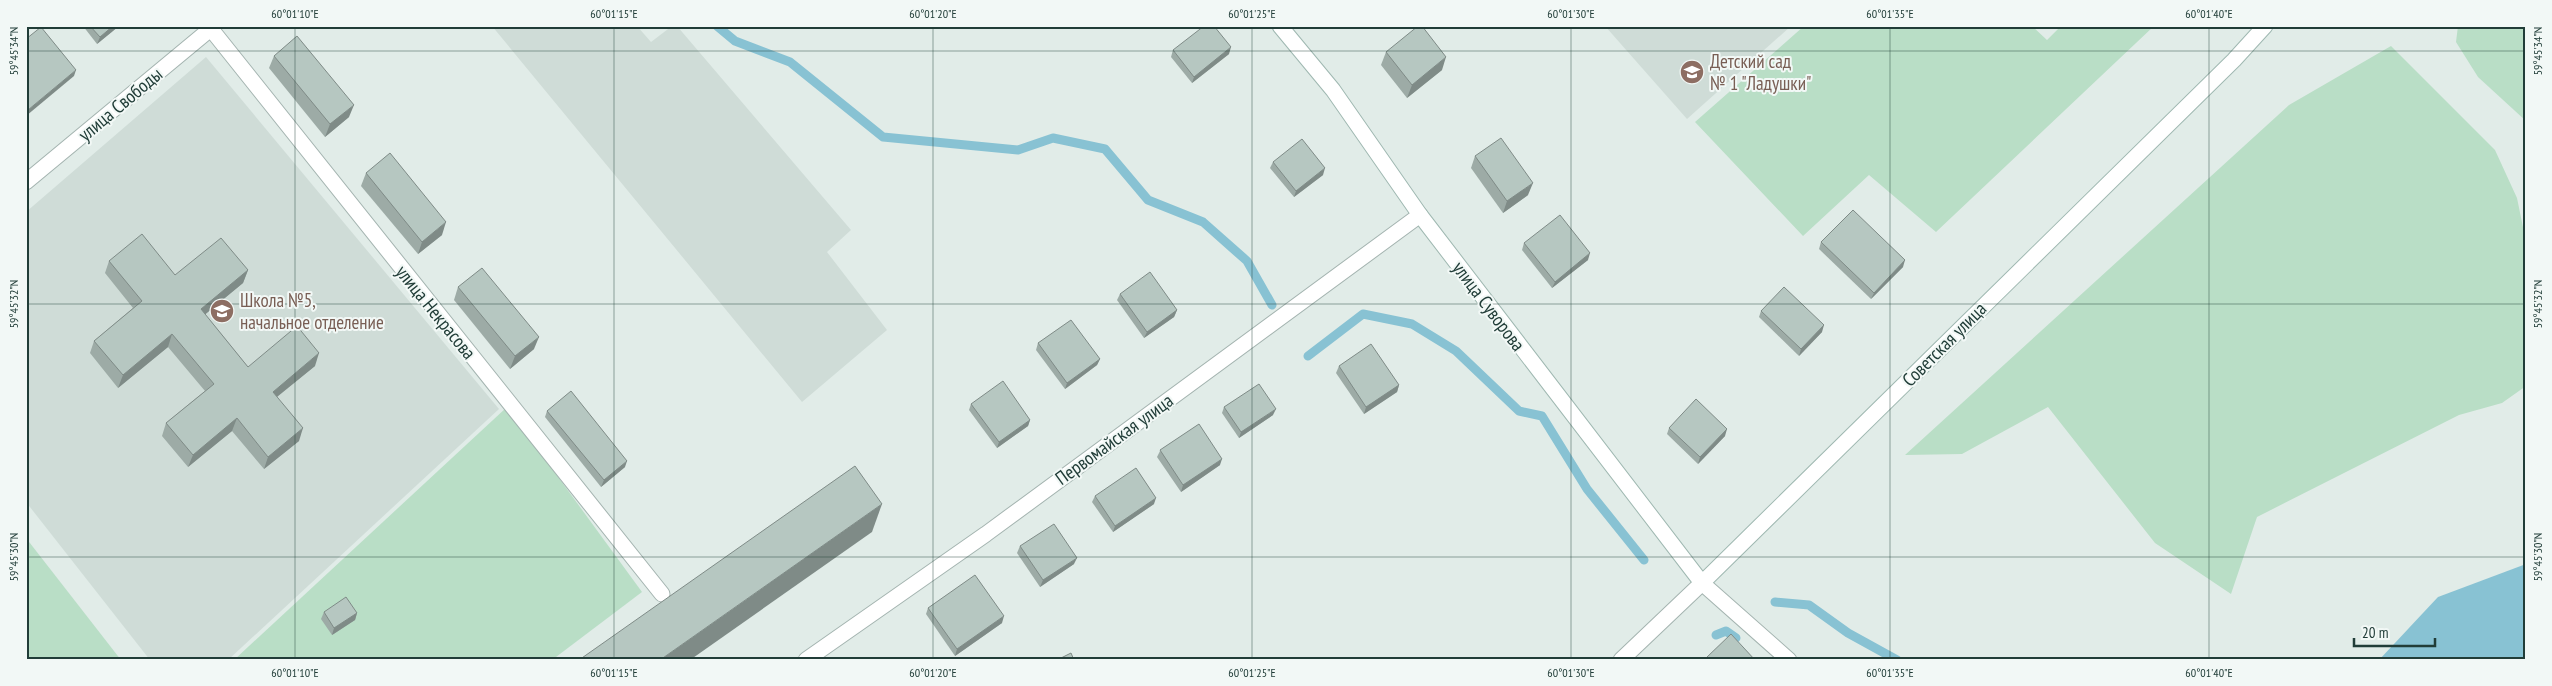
<svg xmlns="http://www.w3.org/2000/svg" width="2552" height="686" viewBox="0 0 2552 686" font-family="'PT Sans Narrow',sans-serif">
  <style>
    .built { fill: #cfdcd7 }
    .green { fill: #b9dec6 }
    .water { fill: #88c2d3 }
    .lines { fill: none; stroke-linecap: round; stroke-linejoin: round }
    .stream { stroke: #88c2d3; stroke-width: 9 }
    .minor-casing { stroke: #a4b4b0; stroke-width: 17 }
    .tertiary-casing { stroke: #a4b4b0; stroke-width: 17 }
    .secondary-casing { stroke: #9fb8b1; stroke-width: 17 }
    .minor { stroke: #fff; stroke-width: 15 }
    .tertiary { stroke: #fff; stroke-width: 15 }
    .secondary { stroke: #fff; stroke-width: 15 }
    .wall { fill: #9daba6 }
    .shaded-wall { fill: #7f8b87 }
    .building { fill: #b6c7c1; stroke: #7f8b87 }
    .ticks { fill: none; stroke: #213d38; stroke-width: 1; stroke-opacity: 0.45 }
    .labels { text-anchor: middle; dominant-baseline: central; stroke-width: 4; stroke-linejoin: round; paint-order: stroke }
    .education-label { font-size: 19px; fill: #785e54; stroke: #f2f8f6; text-anchor: start }
    .street-label { font-size: 19px; fill: #213d38; stroke: #f2f8f6 }
    .neatline { fill: none; stroke: #213d38; stroke-width: 2 }
    .ticks-label { font-size: 12px; text-anchor: middle; fill: #213d38 }
  </style>
  <rect width="100%" height="100%" fill="#e1ece8"/>
  <g class="built">
    <path d="M 492,26 L 637,26 L 651,42 L 672,26 L 677,26 L 851,230 L 827,252 L 887,330 L 802,402 Z"/>
    <path d="M 1605,26 L 1791,26 L 1687,119 Z"/>
    <path d="M 206,57 L 499,409 L 228,660 L 150,660 L 26,502 L 26,212 Z"/>
  </g>
  <g class="green">
    <path d="M 1804,26 L 2032,26 L 2047,40 L 2061,26 L 2154,26 L 1936,232 L 1869,175 L 1803,236 L 1695,122 Z"/>
    <path d="M 2458,26 L 2526,26 L 2526,121 L 2478,77 L 2456,42 Z"/>
    <path d="M 2391,46 L 2495,150 L 2517,198 L 2526,242 L 2526,386 L 2502,403 L 2459,415 L 2257,517 L 2231,594 L 2155,543 L 2048,407 L 1962,454 L 1905,455 L 2289,105 Z"/>
    <path d="M 507,407 L 642,592 L 552,660 L 234,660 Z"/>
    <path d="M 26,538 L 121,660 L 26,660 Z"/>
  </g>
  <path class="water" d="M 2526,564 L 2526,660 L 2379,660 L 2438,597 Z"/>
  <g class="lines">
    <g class="stream">
      <path d="M 717,26 L 735,41 L 790,62 L 883,137 L 1018,150 L 1053,138 L 1105,149 L 1148,200 L 1203,222 L 1247,261 L 1272,305"/>
      <path d="M 1308,356 L 1363,314 L 1412,324 L 1456,351 L 1519,411 L 1542,416 L 1587,489 L 1644,560"/>
      <path d="M 1775,602 L 1809,605 L 1848,633 L 1897,660"/>
      <path d="M 1716,635 L 1726,631 L 1736,638"/>
    </g>
    <g class="minor-casing">
      <g id="minor">
        <path d="M 211,29 L 662,594"/>
        <path d="M 26,182 L 214,26"/>
        <path d="M 1702,583 L 1789,660"/>
        <path d="M 806,660 L 986,534 L 1420,215"/>
      </g>
    </g>
    <g class="tertiary-casing">
      <path id="tertiary" d="M 1621,660 L 1702,583"/>
    </g>
    <g class="secondary-casing">
      <path id="secondary" d="M 1280,26 L 1333,90 L 1420,215 L 1702,583 L 2234,60 L 2265,26"/>
    </g>
    <use href="#minor" class="minor"/>
    <use href="#tertiary" class="tertiary"/>
    <use href="#secondary" class="secondary"/>
  </g>
  <g class="wall">
    <path d="M 83,26 L 119,26 L 97,44 Z"/>
    <path d="M 1173,50 L 1229,54 L 1192,83 L 1171,57 Z"/>
    <path d="M 1386,52 L 1442,70 L 1407,98 L 1381,65 Z"/>
    <path d="M 274,56 L 349,117 L 325,137 L 269,68 Z"/>
    <path d="M 1475,156 L 1528,195 L 1503,213 L 1471,168 Z"/>
    <path d="M 1273,162 L 1323,175 L 1294,197 L 1270,168 Z"/>
    <path d="M 366,173 L 442,235 L 418,254 L 361,186 Z"/>
    <path d="M 1821,242 L 1903,267 L 1871,299 L 1819,249 Z"/>
    <path d="M 1524,243 L 1588,260 L 1552,288 L 1522,250 Z"/>
    <path d="M 109,261 L 175,275 L 248,270 L 243,283 L 205,314 L 248,367 L 315,366 L 277,397 L 299,441 L 264,469 L 232,431 L 188,467 L 162,436 L 166,423 L 205,391 L 168,347 L 118,388 L 90,353 L 94,341 L 133,308 L 105,273 Z"/>
    <path d="M 458,287 L 534,349 L 510,369 L 454,300 Z"/>
    <path d="M 1120,294 L 1177,310 L 1174,317 L 1144,338 L 1117,300 Z"/>
    <path d="M 1761,311 L 1822,332 L 1799,356 L 1759,317 Z"/>
    <path d="M 1038,343 L 1100,359 L 1097,365 L 1065,389 L 1036,350 Z"/>
    <path d="M 1339,366 L 1399,385 L 1397,392 L 1364,414 L 1336,373 Z"/>
    <path d="M 971,404 L 1030,420 L 1028,426 L 997,448 L 969,410 Z"/>
    <path d="M 1224,407 L 1273,415 L 1239,438 L 1222,413 Z"/>
    <path d="M 547,411 L 625,467 L 601,487 L 545,417 Z"/>
    <path d="M 1669,428 L 1725,436 L 1698,464 L 1667,434 Z"/>
    <path d="M 1160,451 L 1220,465 L 1181,492 L 1157,457 Z"/>
    <path d="M 1095,496 L 1154,504 L 1113,532 L 1092,502 Z"/>
    <path d="M 1020,546 L 1074,564 L 1040,587 L 1017,553 Z"/>
    <path d="M 928,608 L 1002,623 L 955,656 L 926,614 Z"/>
    <path d="M 324,612 L 357,613 L 355,620 L 332,635 L 321,619 Z"/>
  </g>
  <g class="shaded-wall">
    <path d="M 113,26 L 119,26 L 97,44 L 100,37 Z"/>
    <path d="M 1231,47 L 1229,54 L 1192,83 L 1194,77 Z"/>
    <path d="M 1446,57 L 1442,70 L 1407,98 L 1412,85 Z"/>
    <path d="M 76,70 L 74,76 L 26,116 L 28,110 Z"/>
    <path d="M 354,105 L 349,117 L 325,137 L 330,124 Z"/>
    <path d="M 1325,168 L 1323,175 L 1294,197 L 1296,191 Z"/>
    <path d="M 1533,183 L 1528,195 L 1503,213 L 1507,201 Z"/>
    <path d="M 446,222 L 442,235 L 418,254 L 422,242 Z"/>
    <path d="M 1590,253 L 1588,260 L 1552,288 L 1555,282 Z"/>
    <path d="M 1905,260 L 1903,267 L 1871,299 L 1874,293 Z"/>
    <path d="M 248,270 L 243,283 L 196,322 L 201,309 Z"/>
    <path d="M 1177,310 L 1174,317 L 1144,338 L 1147,332 Z"/>
    <path d="M 1824,325 L 1822,332 L 1799,356 L 1801,349 Z"/>
    <path d="M 172,334 L 168,347 L 118,388 L 123,375 Z"/>
    <path d="M 539,337 L 534,349 L 510,369 L 515,356 Z"/>
    <path d="M 319,353 L 315,366 L 268,404 L 273,392 Z"/>
    <path d="M 1100,359 L 1097,365 L 1065,389 L 1067,383 Z"/>
    <path d="M 1399,385 L 1397,392 L 1364,414 L 1366,407 Z"/>
    <path d="M 1276,409 L 1273,415 L 1239,438 L 1241,432 Z"/>
    <path d="M 237,418 L 232,431 L 188,467 L 193,455 Z"/>
    <path d="M 1030,420 L 1028,426 L 997,448 L 999,442 Z"/>
    <path d="M 303,428 L 299,441 L 264,469 L 268,457 Z"/>
    <path d="M 1727,429 L 1725,436 L 1698,464 L 1700,457 Z"/>
    <path d="M 1222,459 L 1220,465 L 1181,492 L 1183,485 Z"/>
    <path d="M 627,461 L 625,467 L 601,487 L 604,480 Z"/>
    <path d="M 1156,498 L 1154,504 L 1113,532 L 1115,526 Z"/>
    <path d="M 882,504 L 872,532 L 690,660 L 660,660 Z"/>
    <path d="M 1077,558 L 1074,564 L 1040,587 L 1043,580 Z"/>
    <path d="M 357,613 L 355,620 L 332,635 L 334,628 Z"/>
    <path d="M 1004,616 L 1002,623 L 955,656 L 957,649 Z"/>
  </g>
  <g class="building">
    <path d="M 90,26 L 113,26 L 100,37 Z"/>
    <path d="M 1204,26 L 1214,26 L 1231,47 L 1194,77 L 1173,50 Z"/>
    <path d="M 1418,26 L 1422,26 L 1446,57 L 1412,85 L 1386,52 Z"/>
    <path d="M 41,27 L 76,70 L 28,110 L 26,108 L 26,39 Z"/>
    <path d="M 297,36 L 354,105 L 330,124 L 274,56 Z"/>
    <path d="M 1501,138 L 1533,183 L 1507,201 L 1475,156 Z"/>
    <path d="M 1302,139 L 1325,168 L 1296,191 L 1273,162 Z"/>
    <path d="M 390,153 L 446,222 L 422,242 L 366,173 Z"/>
    <path d="M 1853,210 L 1905,260 L 1874,293 L 1821,242 Z"/>
    <path d="M 1560,215 L 1590,253 L 1555,282 L 1524,243 Z"/>
    <path d="M 142,234 L 175,275 L 221,238 L 248,270 L 201,309 L 248,367 L 297,326 L 319,353 L 273,392 L 303,428 L 268,457 L 237,418 L 193,455 L 166,423 L 214,384 L 172,334 L 123,375 L 94,341 L 142,301 L 109,261 Z"/>
    <path d="M 482,268 L 539,337 L 515,356 L 458,287 Z"/>
    <path d="M 1150,272 L 1177,310 L 1147,332 L 1120,294 Z"/>
    <path d="M 1784,287 L 1824,325 L 1801,349 L 1761,311 Z"/>
    <path d="M 1071,320 L 1100,359 L 1067,383 L 1038,343 Z"/>
    <path d="M 1371,344 L 1399,385 L 1366,407 L 1339,366 Z"/>
    <path d="M 1003,381 L 1030,420 L 999,442 L 971,404 Z"/>
    <path d="M 1259,384 L 1276,409 L 1241,432 L 1224,407 Z"/>
    <path d="M 571,391 L 627,461 L 604,480 L 547,411 Z"/>
    <path d="M 1696,399 L 1727,429 L 1700,457 L 1669,428 Z"/>
    <path d="M 1199,424 L 1222,459 L 1183,485 L 1160,450 Z"/>
    <path d="M 855,466 L 882,504 L 660,660 L 579,660 Z"/>
    <path d="M 1136,468 L 1156,498 L 1115,526 L 1095,496 Z"/>
    <path d="M 1054,524 L 1077,558 L 1043,580 L 1020,546 Z"/>
    <path d="M 975,575 L 1004,616 L 957,649 L 928,608 Z"/>
    <path d="M 346,597 L 357,613 L 334,628 L 324,612 Z"/>
    <path d="M 1731,634 L 1755,660 L 1708,660 L 1706,658 Z"/>
    <path d="M 1071,653 L 1074,660 L 1057,660 Z"/>
  </g>
  <path class="ticks" d="M 295,26 L 295,660M 614,26 L 614,660M 933,26 L 933,660M 1252,26 L 1252,660M 1571,26 L 1571,660M 1890,26 L 1890,660M 2209,26 L 2209,660M 26,51 L 2526,51M 26,304 L 2526,304M 26,557 L 2526,557"/>
  <defs>
    <g id="school-disc" transform="scale(1.25)"><circle r="9.5" fill="#8d6e63" stroke="#f2f8f6"/><path d="M0-5L7-2L0 1L-7-2ZM-4 1L0 2.5L4 1V4Q0 6-4 4Z" fill="#fff"/></g>
  </defs>
  <g fill-rule="evenodd">
    <use href="#school-disc" x="1692" y="72"/>
    <use href="#school-disc" x="222" y="311"/>
  </g>
  <g class="labels">
    <g class="education-label">
      <text x="1710" y="61">Детский сад<tspan x="1710" dy="22">№ 1 "Ладушки"</tspan></text>
      <text x="240" y="300">Школа №5,<tspan x="240" dy="22">начальное отделение</tspan></text>
    </g>
    <g class="street-label">
      <text transform="translate(120 104) rotate(-40)">улица Свободы</text>
      <text transform="translate(1489 306) rotate(53)">улица Суворова</text>
      <text transform="translate(436 312) rotate(51)">улица Некрасова</text>
      <text transform="translate(1944 344) rotate(-45)">Советская улица</text>
      <text transform="translate(1114 439) rotate(-36)">Первомайская улица</text>
    </g>
  </g>
  <rect width="2552" height="686" fill="none" stroke="#f2f8f6" stroke-width="55"/>
  <path d="M2354 638v8h81v-8" fill="none" stroke="#213d38" stroke-width="2.5"/>
  <text x="2362" y="638" font-size="15" fill="#213d38" stroke="#f2f8f6" stroke-width="4" paint-order="stroke">20 m</text>
  <rect x="28" y="28" width="2496" height="630" class="neatline"/>
  <g class="ticks-label">
    <text x="295" y="18">60°01'10"E</text>
    <text x="614" y="18">60°01'15"E</text>
    <text x="933" y="18">60°01'20"E</text>
    <text x="1252" y="18">60°01'25"E</text>
    <text x="1571" y="18">60°01'30"E</text>
    <text x="1890" y="18">60°01'35"E</text>
    <text x="2209" y="18">60°01'40"E</text>
    <text transform="translate(14 51) rotate(-90)" y="4">59°45'34"N</text>
    <text transform="translate(2538 51) rotate(-90)" y="4">59°45'34"N</text>
    <text transform="translate(14 304) rotate(-90)" y="4">59°45'32"N</text>
    <text transform="translate(2538 304) rotate(-90)" y="4">59°45'32"N</text>
    <text transform="translate(14 557) rotate(-90)" y="4">59°45'30"N</text>
    <text transform="translate(2538 557) rotate(-90)" y="4">59°45'30"N</text>
    <text x="295" y="677">60°01'10"E</text>
    <text x="614" y="677">60°01'15"E</text>
    <text x="933" y="677">60°01'20"E</text>
    <text x="1252" y="677">60°01'25"E</text>
    <text x="1571" y="677">60°01'30"E</text>
    <text x="1890" y="677">60°01'35"E</text>
    <text x="2209" y="677">60°01'40"E</text>
  </g>
</svg>
